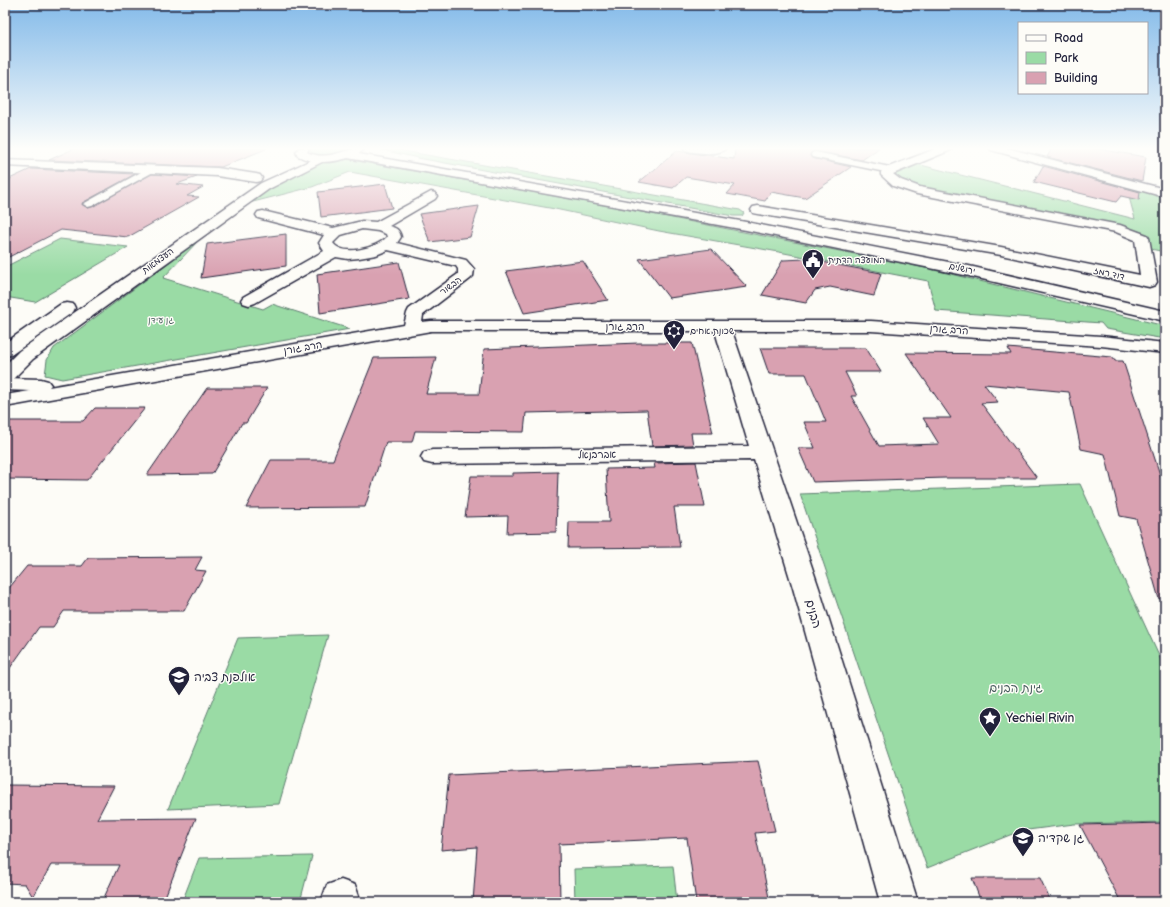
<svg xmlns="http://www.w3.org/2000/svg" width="1170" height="907" viewBox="0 0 1170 907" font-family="'Balsamiq Sans','Playpen Sans Hebrew',sans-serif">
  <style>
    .green { fill: #9adba5; stroke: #5e7e70 }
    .building { fill: #d9a1b1; stroke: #22223b }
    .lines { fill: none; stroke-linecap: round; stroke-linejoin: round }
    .service-casing { stroke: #22223b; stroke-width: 3 }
    .minor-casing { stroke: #22223b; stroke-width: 3 }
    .tertiary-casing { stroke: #22223b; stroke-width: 3 }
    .secondary-casing { stroke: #22223b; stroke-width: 3 }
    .service { fill: #fdfcf7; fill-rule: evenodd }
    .minor { fill: #fdfcf7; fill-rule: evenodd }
    .tertiary { fill: #fdfcf7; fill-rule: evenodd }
    .secondary { fill: #fdfcf7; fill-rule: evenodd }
    .labels { text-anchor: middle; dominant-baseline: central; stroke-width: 3; stroke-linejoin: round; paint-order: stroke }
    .far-poi-label { font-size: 9px; fill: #22223b; stroke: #fdfcf7; text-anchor: start }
    .far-street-label { font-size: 9px; fill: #22223b; stroke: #fdfcf7 }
    .far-park-label { font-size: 9px; fill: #465a5b; stroke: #fdfcf7 }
    .street-label { font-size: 10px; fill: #22223b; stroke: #fdfcf7 }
    .near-street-label { font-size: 12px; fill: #22223b; stroke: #fdfcf7 }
    .near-poi-label { font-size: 12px; fill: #22223b; stroke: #fdfcf7; text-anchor: start }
    .near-park-label { font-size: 12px; fill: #465a5b; stroke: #fdfcf7 }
  </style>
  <rect width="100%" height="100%" fill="#fdfcf7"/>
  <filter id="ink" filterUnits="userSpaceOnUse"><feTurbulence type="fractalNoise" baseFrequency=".025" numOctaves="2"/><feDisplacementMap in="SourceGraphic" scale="8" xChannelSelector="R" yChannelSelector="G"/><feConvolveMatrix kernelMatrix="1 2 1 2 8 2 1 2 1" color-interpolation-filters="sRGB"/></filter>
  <g filter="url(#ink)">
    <g class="green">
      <path d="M 312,148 L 350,148 C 342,157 324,156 313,154 L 310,150 Z"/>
      <path d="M 374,148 L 387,148 L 740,210 L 744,213 L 742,216 L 733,216 L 418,158 Z"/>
      <path d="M 340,158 L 611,206 L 926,268 L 1165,326 L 1165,339 L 1106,329 L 1101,323 L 936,311 L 928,281 L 779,252 L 659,231 L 555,209 L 350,172 L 312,187 L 249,203 C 273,187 311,162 340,158 Z"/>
      <path d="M 913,163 L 1135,219 L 1126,186 L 1165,197 L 1165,252 L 1146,248 L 1143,238 L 918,189 L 901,183 L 890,172 Z"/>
      <path d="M 60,239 L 128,247 L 35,302 L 5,297 L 5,267 Z"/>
      <path d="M 198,241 L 163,278 L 263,309 L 272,304 L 350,329 L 62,379 L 45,375 L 47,360 L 54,348 Z"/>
      <path d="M 1080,484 L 1165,669 L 1165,822 L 1074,824 L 1020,831 L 927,868 L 800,494 Z"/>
      <path d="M 328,635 L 279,804 L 168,809 L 238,638 Z"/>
      <path d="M 312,856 L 300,902 L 182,902 L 199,858 Z"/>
      <path d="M 673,866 L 677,902 L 575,902 L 574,869 Z"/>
    </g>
    <g class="building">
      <path d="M 75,148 L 266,148 L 266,149 L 221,167 L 49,160 Z"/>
      <path d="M 735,148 L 879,148 L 862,160 L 815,151 L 812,152 L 810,156 L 812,158 L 851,167 L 805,198 L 771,192 L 765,201 L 727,194 L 735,185 L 686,177 L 673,188 L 639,182 L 677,151 L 734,159 Z"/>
      <path d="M 1052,148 L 1092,148 L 1146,157 L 1142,181 L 1047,157 Z"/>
      <path d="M 1043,166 L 1140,192 L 1139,200 L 1121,196 L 1116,202 L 1034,182 Z"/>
      <path d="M 31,169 L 135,174 L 82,203 L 88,208 L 152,174 L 197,177 L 177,184 L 203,187 L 187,196 L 199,197 L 128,237 L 61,230 L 5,259 L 5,181 Z"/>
      <path d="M 385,184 L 392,208 L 321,217 L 318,192 Z"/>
      <path d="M 479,206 L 470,237 L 430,242 L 419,214 Z"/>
      <path d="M 286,234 L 286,266 L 201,278 L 207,244 Z"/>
      <path d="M 711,249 L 747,287 L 669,298 L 639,259 Z"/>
      <path d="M 806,259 L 881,273 L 874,296 L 830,287 L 815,290 L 806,303 L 762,295 L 783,260 Z"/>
      <path d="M 583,261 L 608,300 L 524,313 L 506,271 Z"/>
      <path d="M 399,262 L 409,299 L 320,313 L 317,274 Z"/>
      <path d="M 639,343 L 692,343 L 713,433 L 691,433 L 693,445 L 652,446 L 647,410 L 526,413 L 524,432 L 415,431 L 412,442 L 386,442 L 365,507 L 246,508 L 271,460 L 333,460 L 374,358 L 436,357 L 426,394 L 479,394 L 484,349 Z"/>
      <path d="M 760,348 L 866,348 L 881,372 L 845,372 L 857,396 L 851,396 L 879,446 L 939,444 L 923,418 L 951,418 L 906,353 L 1011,354 L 1008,348 L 1112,357 L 1115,361 L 1123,361 L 1165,490 L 1165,598 L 1159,599 L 1136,519 L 1120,516 L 1105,454 L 1081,449 L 1069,392 L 984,384 L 998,402 L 981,403 L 1037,478 L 945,478 L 813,482 L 798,448 L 815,448 L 804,422 L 826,422 L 806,374 L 769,374 Z"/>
      <path d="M 207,388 L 267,388 L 246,423 L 242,423 L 212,474 L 147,475 Z"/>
      <path d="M 95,408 L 145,408 L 87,480 L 5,479 L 5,421 L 83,421 Z"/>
      <path d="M 696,462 L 705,507 L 674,507 L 680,547 L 568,548 L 569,522 L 609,522 L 606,469 L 655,468 L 654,463 Z"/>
      <path d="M 558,472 L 556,532 L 507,533 L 508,516 L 465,517 L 471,476 L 513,476 L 513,473 Z"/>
      <path d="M 202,557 L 195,570 L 206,571 L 184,611 L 64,611 L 53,627 L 39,627 L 5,675 L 5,593 L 27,566 L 82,566 L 88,558 Z"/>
      <path d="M 758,761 L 775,831 L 755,833 L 770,902 L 696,902 L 687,838 L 559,844 L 560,902 L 473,902 L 477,847 L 441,850 L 449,775 Z"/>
      <path d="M 5,785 L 114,786 L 97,819 L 196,818 L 163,902 L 102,902 L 119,865 L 51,865 L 33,897 L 25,884 L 5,883 Z"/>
      <path d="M 1165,823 L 1165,902 L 1121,902 L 1080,825 Z"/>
      <path d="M 972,878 L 1040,878 L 1051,902 L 981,902 Z"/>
    </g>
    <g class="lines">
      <g class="service-casing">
        <g id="service">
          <path d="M 815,152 L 890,167 L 894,170 L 890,173 L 812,157 L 811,155 L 812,153 Z"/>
          <path d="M 152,166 L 155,167 L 156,169 L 155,171 L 92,206 L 88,207 L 83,204 Z"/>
        </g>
      </g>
      <g class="minor-casing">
        <g id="minor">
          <path d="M 684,148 L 726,148 C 720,156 695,153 685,150 Z"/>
          <path d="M 938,148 L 952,148 L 951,150 L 893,174 L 901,180 L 920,187 L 1120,225 L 1147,235 L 1149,238 L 1157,282 L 1155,285 L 1149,287 L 1001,255 L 758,214 L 753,213 L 751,210 L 753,207 L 758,206 L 1001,247 L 1140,275 L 1135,240 L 1116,232 L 917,194 L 893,186 L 881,175 L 881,172 L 886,168 Z"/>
          <path d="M 990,148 L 1007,148 L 1165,189 L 1165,197 L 991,150 Z"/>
          <path d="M 5,160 L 217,168 L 256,174 L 260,175 L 262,178 L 260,181 L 256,182 L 217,176 L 5,166 Z"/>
          <path d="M 431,192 L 435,193 L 437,196 L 435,199 L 389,226 C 396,228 399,229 401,237 L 397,243 L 466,260 L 474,269 L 473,276 L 470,279 L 423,315 L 422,322 L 431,321 L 871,321 L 1101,336 L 1165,343 L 1165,353 L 1101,346 L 871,331 L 732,331 L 819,588 L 918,902 L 880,902 L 793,588 L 754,460 L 432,464 L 424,462 L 421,457 L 424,452 L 432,450 L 749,446 L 715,331 L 431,331 L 5,407 L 5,395 L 30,391 L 5,390 L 5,378 L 41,379 L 48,381 L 51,385 L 49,387 L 404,325 L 407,313 L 409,309 L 458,274 L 458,269 L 456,266 L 388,250 L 376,255 L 359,258 L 348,259 L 336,257 L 255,303 L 249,305 L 243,303 L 241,300 L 243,297 L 324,251 L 319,243 L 324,235 L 258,218 L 256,215 L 258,212 L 263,211 L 333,228 L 362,221 L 376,222 ZM 362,229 L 378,231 L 386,234 L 387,237 C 377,248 343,257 333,243 L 341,235 Z"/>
          <path d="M 341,880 L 355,885 L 360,899 L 359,902 L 321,902 L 327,885 Z"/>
        </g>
      </g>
      <g class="tertiary-casing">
        <g id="tertiary">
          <path d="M 320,156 L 326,159 L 324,161 L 269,189 L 33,359 L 12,380 L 5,382 L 5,365 L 19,351 L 261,183 Z"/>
          <path d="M 67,303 L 73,304 L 75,308 L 73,312 L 11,355 L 5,356 L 5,343 L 61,304 Z"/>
        </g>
      </g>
      <g class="secondary-casing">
        <path id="secondary" d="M 299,148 L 309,148 L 307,152 C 328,162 344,148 364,148 L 359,154 L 746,222 L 969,266 L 1165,311 L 1165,321 L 969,276 L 746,230 L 348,158 C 331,163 314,164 298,156 L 296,152 Z"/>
      </g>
      <use href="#service" class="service"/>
      <use href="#minor" class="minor"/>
      <use href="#tertiary" class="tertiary"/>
      <use href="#secondary" class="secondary"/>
    </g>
  </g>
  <linearGradient id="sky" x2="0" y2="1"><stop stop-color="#83bae9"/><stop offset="0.54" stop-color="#fefefb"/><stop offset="1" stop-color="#fefefb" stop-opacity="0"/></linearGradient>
  <rect width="1170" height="275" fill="url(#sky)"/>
  <defs>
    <g id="civic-pin" transform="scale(1.15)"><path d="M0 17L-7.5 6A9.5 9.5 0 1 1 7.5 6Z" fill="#22223b" stroke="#fdfcf7"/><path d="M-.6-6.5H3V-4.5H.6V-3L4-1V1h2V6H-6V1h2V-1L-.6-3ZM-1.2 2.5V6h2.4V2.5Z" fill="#fff"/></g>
    <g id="synagogue-pin" transform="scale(1.15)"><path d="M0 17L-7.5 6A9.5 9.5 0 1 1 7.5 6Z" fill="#22223b" stroke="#fdfcf7"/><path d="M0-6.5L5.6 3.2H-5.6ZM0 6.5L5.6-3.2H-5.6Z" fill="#fff"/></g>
    <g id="school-pin" transform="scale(1.15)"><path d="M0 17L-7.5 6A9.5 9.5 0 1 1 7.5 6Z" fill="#22223b" stroke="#fdfcf7"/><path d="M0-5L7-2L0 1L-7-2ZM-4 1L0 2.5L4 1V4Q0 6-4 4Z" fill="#fff"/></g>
    <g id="sight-pin" transform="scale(1.15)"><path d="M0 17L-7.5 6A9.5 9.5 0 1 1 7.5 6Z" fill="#22223b" stroke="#fdfcf7"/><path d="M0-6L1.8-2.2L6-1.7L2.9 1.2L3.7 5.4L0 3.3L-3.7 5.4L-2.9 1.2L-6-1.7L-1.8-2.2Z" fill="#fff"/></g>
  </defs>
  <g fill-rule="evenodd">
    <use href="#civic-pin" x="813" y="260"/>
    <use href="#synagogue-pin" x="674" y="331"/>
    <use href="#school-pin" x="179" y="677"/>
    <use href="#sight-pin" x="990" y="718"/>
    <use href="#school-pin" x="1023" y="838"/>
  </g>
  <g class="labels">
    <g class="far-poi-label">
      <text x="828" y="260">המועצה הדתית</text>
      <text x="690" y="331">שכונת אחים</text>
    </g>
    <g class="far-street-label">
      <text transform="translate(158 261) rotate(-36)">העצמאות</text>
      <text transform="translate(962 269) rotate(12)">ירושלים</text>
      <text transform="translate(1109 274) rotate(12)">דוד רמז</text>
      <text transform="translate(451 286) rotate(-36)">הבשור</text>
    </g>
    <g class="far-park-label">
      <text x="161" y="320">גן עידן</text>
    </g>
    <g class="street-label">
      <text x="625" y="327">הרב גורן</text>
      <text transform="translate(949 330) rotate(4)">הרב גורן</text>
      <text transform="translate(303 348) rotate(-10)">הרב גורן</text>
      <text transform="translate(597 455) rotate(-1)">אברבנאל</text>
    </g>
    <g class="near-street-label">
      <text transform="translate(813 614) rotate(74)">הבנים</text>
    </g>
    <g class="near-poi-label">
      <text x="194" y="677">אולפנת צביה</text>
      <text x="1006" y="718">Yechiel Rivin</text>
      <text x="1038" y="838">גן שקדיה</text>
    </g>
    <g class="near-park-label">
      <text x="1016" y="688">גינת הבנים</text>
    </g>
  </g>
  <rect width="1170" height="907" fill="none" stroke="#fdfcf7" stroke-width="20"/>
  <rect x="10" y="10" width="1150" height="887" fill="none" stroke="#22223b" stroke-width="1.5" filter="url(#ink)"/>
  <rect x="1018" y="22" width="130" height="72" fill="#fdfcf7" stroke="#a5a5ac"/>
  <rect x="1026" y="35" width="20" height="6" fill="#fdfcf7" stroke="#a5a5ac"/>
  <text x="1054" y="42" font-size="12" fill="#22223b">Road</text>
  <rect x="1026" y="52" width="20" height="12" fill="#9adba5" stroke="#a5a5ac"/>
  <text x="1054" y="62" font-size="12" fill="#22223b">Park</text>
  <rect x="1026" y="72" width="20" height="12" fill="#d9a1b1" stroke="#a5a5ac"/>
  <text x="1054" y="82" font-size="12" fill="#22223b">Building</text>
</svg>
